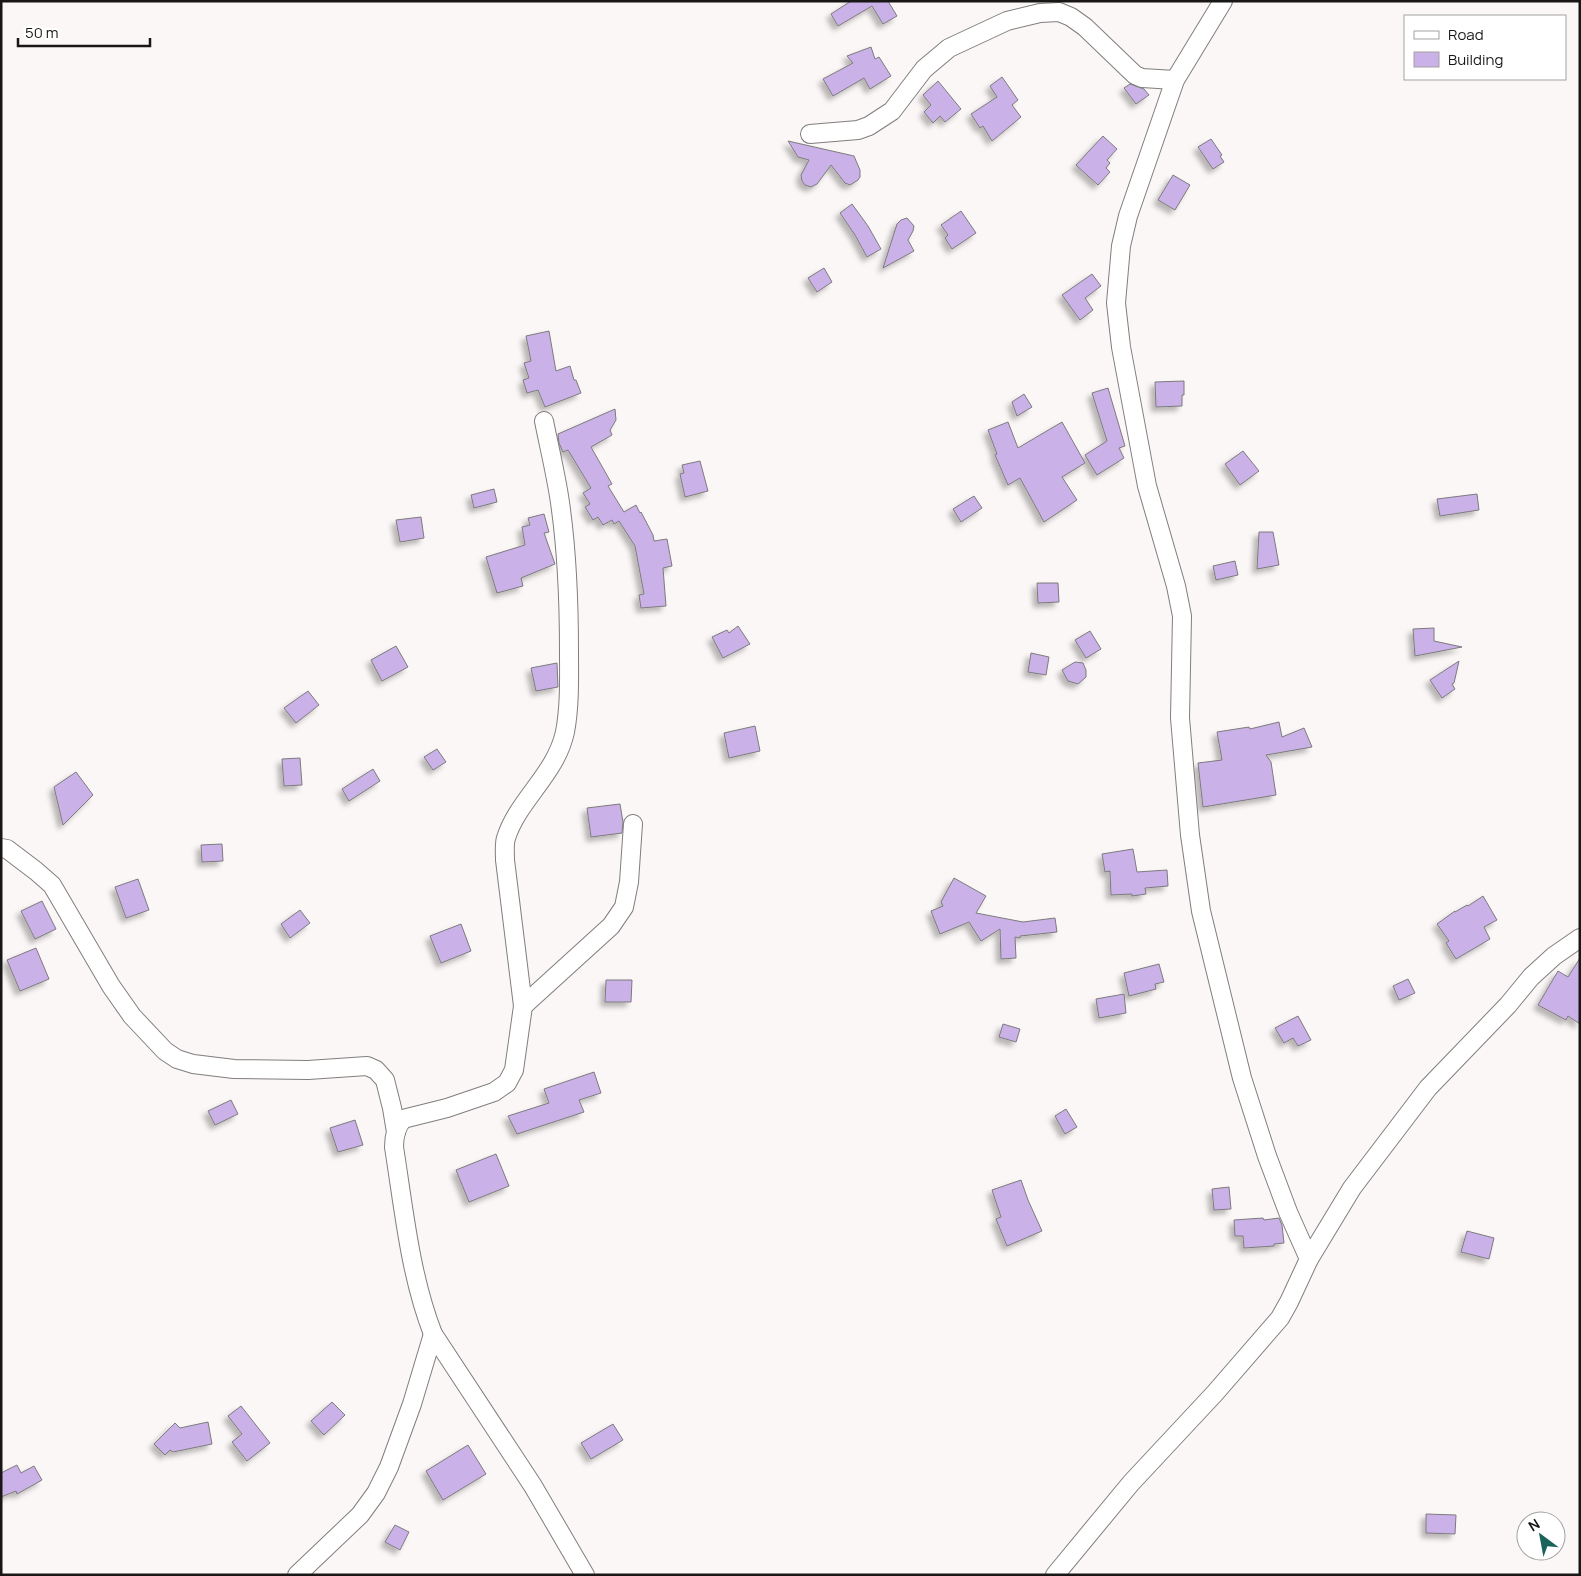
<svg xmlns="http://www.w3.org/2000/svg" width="1581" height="1576" viewBox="0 0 1581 1576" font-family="Manrope,sans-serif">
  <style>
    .building { fill: #cab1e7; stroke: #7c7b7d; filter: url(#shadow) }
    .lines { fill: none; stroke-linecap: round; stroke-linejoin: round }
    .minor-casing { stroke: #817e7d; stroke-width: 20 }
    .minor { stroke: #fff; stroke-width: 18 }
  </style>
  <defs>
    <filter id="shadow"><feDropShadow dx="-4.5" dy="4.5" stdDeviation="2.5" flood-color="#0004"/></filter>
  </defs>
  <rect width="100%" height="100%" fill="#fbf7f6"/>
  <g class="building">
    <path d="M 851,1 L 888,1 L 897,16 L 883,24 L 872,6 L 838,26 L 831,14 Z"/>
    <path d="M 871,47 L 875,59 L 879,57 L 891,76 L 870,89 L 864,78 L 833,96 L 823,79 L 853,63 L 847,56 Z"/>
    <path d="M 1002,77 L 1018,100 L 1012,105 L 1021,117 L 992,141 L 983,126 L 980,128 L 971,114 L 997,97 L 990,86 Z"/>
    <path d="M 938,81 L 961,109 L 945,122 L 940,116 L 933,123 L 924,112 L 931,105 L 923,95 Z"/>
    <path d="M 1130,84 L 1144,89 L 1149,95 L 1136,104 L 1124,88 Z"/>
    <path d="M 1103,136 L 1117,149 L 1107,160 L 1110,163 L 1106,168 L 1110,172 L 1098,185 L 1076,165 Z"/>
    <path d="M 1211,139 L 1222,155 L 1220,156 L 1224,162 L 1213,169 L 1198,147 Z"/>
    <path d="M 788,141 L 854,156 L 860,170 L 860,177 L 858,180 L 850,185 L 845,183 L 831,165 L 817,184 L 811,187 L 805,185 L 802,181 L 801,175 L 809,160 L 798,157 Z"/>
    <path d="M 1173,175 L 1190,185 L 1175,210 L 1158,200 Z"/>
    <path d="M 852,204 L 868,226 L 881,249 L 867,257 L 855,235 L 840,213 Z"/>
    <path d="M 961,211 L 976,233 L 952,249 L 945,238 L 948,235 L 941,225 Z"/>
    <path d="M 907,218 L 914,226 L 913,231 L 908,240 L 914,251 L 883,268 L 897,224 L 901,220 Z"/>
    <path d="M 824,268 L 832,282 L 817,292 L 808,278 Z"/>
    <path d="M 1092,274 L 1101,286 L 1085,298 L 1093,310 L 1080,320 L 1062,295 Z"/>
    <path d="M 549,331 L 556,371 L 570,366 L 574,380 L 576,380 L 581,393 L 545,407 L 538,390 L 527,393 L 523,380 L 529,378 L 524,363 L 531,361 L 526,336 Z"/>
    <path d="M 1184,381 L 1184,395 L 1182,395 L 1182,406 L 1156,407 L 1155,382 Z"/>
    <path d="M 1108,388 L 1125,446 L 1119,448 L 1124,458 L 1097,475 L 1085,455 L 1107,441 L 1092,393 Z"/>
    <path d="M 1024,394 L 1032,407 L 1017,416 L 1012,402 Z"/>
    <path d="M 615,409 L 616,420 L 610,430 L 612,435 L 591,447 L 612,484 L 608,486 L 624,512 L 636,505 L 640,513 L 641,512 L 653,535 L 654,541 L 667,539 L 672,566 L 663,568 L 666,606 L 641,608 L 639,595 L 644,594 L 635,546 L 619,521 L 614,524 L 612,520 L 603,525 L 598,517 L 593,520 L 585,507 L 590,504 L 583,493 L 591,488 L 568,450 L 563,452 L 559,443 L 558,434 Z"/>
    <path d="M 1008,422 L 1018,448 L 1062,422 L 1085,463 L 1062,477 L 1077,500 L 1044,522 L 1020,478 L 1008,485 L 995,455 L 997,454 L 988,430 Z"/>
    <path d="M 1243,451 L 1259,471 L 1240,485 L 1225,464 Z"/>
    <path d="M 700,461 L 708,491 L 685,497 L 680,474 L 684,473 L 682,465 Z"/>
    <path d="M 494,489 L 497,502 L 474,508 L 471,495 Z"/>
    <path d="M 1477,494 L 1479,510 L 1440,516 L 1437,499 Z"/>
    <path d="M 974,496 L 982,508 L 961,522 L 953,509 Z"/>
    <path d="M 544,514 L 549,532 L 544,533 L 555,564 L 521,578 L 523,586 L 497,593 L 486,557 L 525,545 L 522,527 L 530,525 L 528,518 Z"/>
    <path d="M 421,517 L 424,538 L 400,542 L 396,520 Z"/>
    <path d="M 1259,532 L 1273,532 L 1279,565 L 1257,569 Z"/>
    <path d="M 1235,561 L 1238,575 L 1216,580 L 1213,566 Z"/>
    <path d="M 1037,583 L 1058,583 L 1059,602 L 1038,603 Z"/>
    <path d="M 738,626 L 750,644 L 723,658 L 712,637 L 727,630 L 729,633 Z"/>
    <path d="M 1434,628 L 1434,641 L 1462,647 L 1415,656 L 1413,629 Z"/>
    <path d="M 1090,631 L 1101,649 L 1086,658 L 1075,640 Z"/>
    <path d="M 396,646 L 408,667 L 382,681 L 371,660 Z"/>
    <path d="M 1031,653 L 1049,657 L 1046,675 L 1028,672 Z"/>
    <path d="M 1459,661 L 1454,683 L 1452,684 L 1455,689 L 1442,698 L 1430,680 Z"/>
    <path d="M 1075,662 L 1083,663 L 1086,670 L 1086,677 L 1078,684 L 1068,681 L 1062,670 Z"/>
    <path d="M 557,663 L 558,687 L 536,691 L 531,668 Z"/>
    <path d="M 308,691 L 319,705 L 296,723 L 284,708 Z"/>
    <path d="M 1279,722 L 1282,737 L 1304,728 L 1312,747 L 1266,755 L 1271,762 L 1276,795 L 1203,807 L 1198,763 L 1222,760 L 1217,732 L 1249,727 L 1250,729 Z"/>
    <path d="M 755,726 L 760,751 L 729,758 L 724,733 Z"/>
    <path d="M 437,749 L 446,762 L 433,770 L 424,757 Z"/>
    <path d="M 300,758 L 302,785 L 284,786 L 282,759 Z"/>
    <path d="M 373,769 L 380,781 L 349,801 L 342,789 Z"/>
    <path d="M 76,772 L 93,795 L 63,825 L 54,787 Z"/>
    <path d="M 620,804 L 623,822 L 622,833 L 591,837 L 587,808 Z"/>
    <path d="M 222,844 L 223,861 L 202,862 L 201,845 Z"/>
    <path d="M 1133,849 L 1137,872 L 1167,870 L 1168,886 L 1145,888 L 1146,894 L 1132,896 L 1132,894 L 1111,895 L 1110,871 L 1105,872 L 1102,854 Z"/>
    <path d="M 954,878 L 986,896 L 976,913 L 1023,922 L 1055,918 L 1057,932 L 1020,936 L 1020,938 L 1015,937 L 1016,958 L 1001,959 L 1000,929 L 981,941 L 969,922 L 940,934 L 931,911 L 943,906 L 941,902 Z"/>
    <path d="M 138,879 L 149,910 L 126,918 L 115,887 Z"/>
    <path d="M 1483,896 L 1497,920 L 1484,927 L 1490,939 L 1456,959 L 1446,943 L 1449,941 L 1437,924 L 1455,911 L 1455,912 L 1467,905 L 1468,906 Z"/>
    <path d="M 42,901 L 56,929 L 35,939 L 21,911 Z"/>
    <path d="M 300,910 L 310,923 L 290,938 L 281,924 Z"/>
    <path d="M 461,924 L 471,951 L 441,963 L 430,936 Z"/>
    <path d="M 36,948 L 49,979 L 20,991 L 7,960 Z"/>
    <path d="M 1580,958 L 1580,1024 L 1568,1016 L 1566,1020 L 1538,1005 L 1558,971 L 1568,977 Z"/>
    <path d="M 1159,964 L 1164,982 L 1155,984 L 1156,989 L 1129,996 L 1124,973 Z"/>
    <path d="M 1408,979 L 1415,993 L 1399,1000 L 1393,986 Z"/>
    <path d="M 606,980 L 632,980 L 631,1002 L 605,1002 Z"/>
    <path d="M 1124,994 L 1126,1013 L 1099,1018 L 1096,999 Z"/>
    <path d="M 1298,1016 L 1311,1040 L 1298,1046 L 1293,1038 L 1284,1043 L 1275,1028 Z"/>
    <path d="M 1003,1024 L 1020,1029 L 1016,1042 L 999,1037 Z"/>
    <path d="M 594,1072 L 601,1093 L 579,1100 L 584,1112 L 517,1134 L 508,1116 L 549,1103 L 544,1089 Z"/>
    <path d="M 231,1100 L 238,1114 L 215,1125 L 208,1111 Z"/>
    <path d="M 1066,1109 L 1077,1127 L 1065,1134 L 1055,1116 Z"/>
    <path d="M 355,1120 L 363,1145 L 338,1152 L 330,1128 Z"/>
    <path d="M 496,1154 L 509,1186 L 469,1202 L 456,1170 Z"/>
    <path d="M 1021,1180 L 1028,1200 L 1042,1231 L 1007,1246 L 996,1219 L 1001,1217 L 992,1190 Z"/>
    <path d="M 1229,1187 L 1231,1209 L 1214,1210 L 1212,1189 Z"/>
    <path d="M 1263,1218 L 1264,1220 L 1279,1218 L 1282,1225 L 1284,1243 L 1274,1244 L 1274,1246 L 1244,1248 L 1243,1236 L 1235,1236 L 1234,1220 Z"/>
    <path d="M 1467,1231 L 1494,1238 L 1489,1259 L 1461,1252 Z"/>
    <path d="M 332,1402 L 345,1415 L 324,1435 L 311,1421 Z"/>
    <path d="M 241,1406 L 270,1443 L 247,1461 L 232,1442 L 242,1434 L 228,1416 Z"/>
    <path d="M 208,1422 L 212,1444 L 173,1452 L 170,1450 L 165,1455 L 154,1444 L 175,1423 L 180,1428 Z"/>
    <path d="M 613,1424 L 623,1440 L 591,1459 L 581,1443 Z"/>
    <path d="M 468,1445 L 486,1474 L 443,1500 L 426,1471 Z"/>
    <path d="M 17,1465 L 21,1473 L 34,1466 L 42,1480 L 17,1494 L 16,1491 L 1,1497 L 1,1473 Z"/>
    <path d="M 1426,1514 L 1456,1515 L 1455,1534 L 1426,1533 Z"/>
    <path d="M 395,1525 L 409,1532 L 400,1550 L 385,1542 Z"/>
  </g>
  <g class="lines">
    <g class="minor-casing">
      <g id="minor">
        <path d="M 1223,1 L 1175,80 L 1128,216 L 1121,246 L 1116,303 L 1121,347 L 1147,486 L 1176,586 L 1182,616 L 1180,718 L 1190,835 L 1201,911 L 1242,1078 L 1267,1156 L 1288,1212 L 1309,1259"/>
        <path d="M 810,134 L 858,130 L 869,126 L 892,111 L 924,69 L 949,48 L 1007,21 L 1040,13 L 1059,12 L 1071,17 L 1085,27 L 1135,75 L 1142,78 L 1175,80"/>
        <path d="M 544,421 C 549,446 555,471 559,496 C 567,547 569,600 569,652 C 569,678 570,705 565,732 C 556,774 518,800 506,838 C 504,844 505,853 505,860 L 523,1006 L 514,1070 L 507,1083 L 494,1092 L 447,1108 L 403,1119 C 396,1127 394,1137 394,1147 C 404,1210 410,1275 433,1334 L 533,1486 L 585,1575"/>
        <path d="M 1,848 L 7,849 L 36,871 L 52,885 L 111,986 L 132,1016 L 165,1051 L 177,1059 L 193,1064 L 234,1069 L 308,1070 L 367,1066 L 376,1070 L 385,1080 L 392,1108 L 396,1132"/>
        <path d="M 523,1006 L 611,926 L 624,907 L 629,882 L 633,824"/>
        <path d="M 297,1575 L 360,1515 L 376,1493 L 389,1467 L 412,1404 L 433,1334"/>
        <path d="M 1055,1575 L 1131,1483 L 1215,1393 L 1280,1318 L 1289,1302 L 1309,1259 L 1352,1188 L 1428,1088 L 1508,1005 L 1531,977 L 1554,956 L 1580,938"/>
      </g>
    </g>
    <use href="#minor" class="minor"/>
  </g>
  <rect width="1581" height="1576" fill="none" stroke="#181716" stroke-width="5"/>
  <rect x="1404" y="15" width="162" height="65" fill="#ffffff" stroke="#a3a2a2"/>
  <rect x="1414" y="31" width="25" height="8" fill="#ffffff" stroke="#a3a2a2"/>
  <text x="1448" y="40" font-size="15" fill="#181716">Road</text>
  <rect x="1414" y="52" width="25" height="15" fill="#cab1e7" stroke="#a3a2a2"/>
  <text x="1448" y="65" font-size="15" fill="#181716">Building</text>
  <g transform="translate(1541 1536) rotate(328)"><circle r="24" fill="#ffffff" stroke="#a3a2a2"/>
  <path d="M0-4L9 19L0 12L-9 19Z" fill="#19635b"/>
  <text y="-8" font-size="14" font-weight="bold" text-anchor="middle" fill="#181716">N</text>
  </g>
  <path d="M18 38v8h132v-8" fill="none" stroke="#181716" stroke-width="2.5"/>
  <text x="25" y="38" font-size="15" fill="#181716" stroke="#ffffff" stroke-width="4" paint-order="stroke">50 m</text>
</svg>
